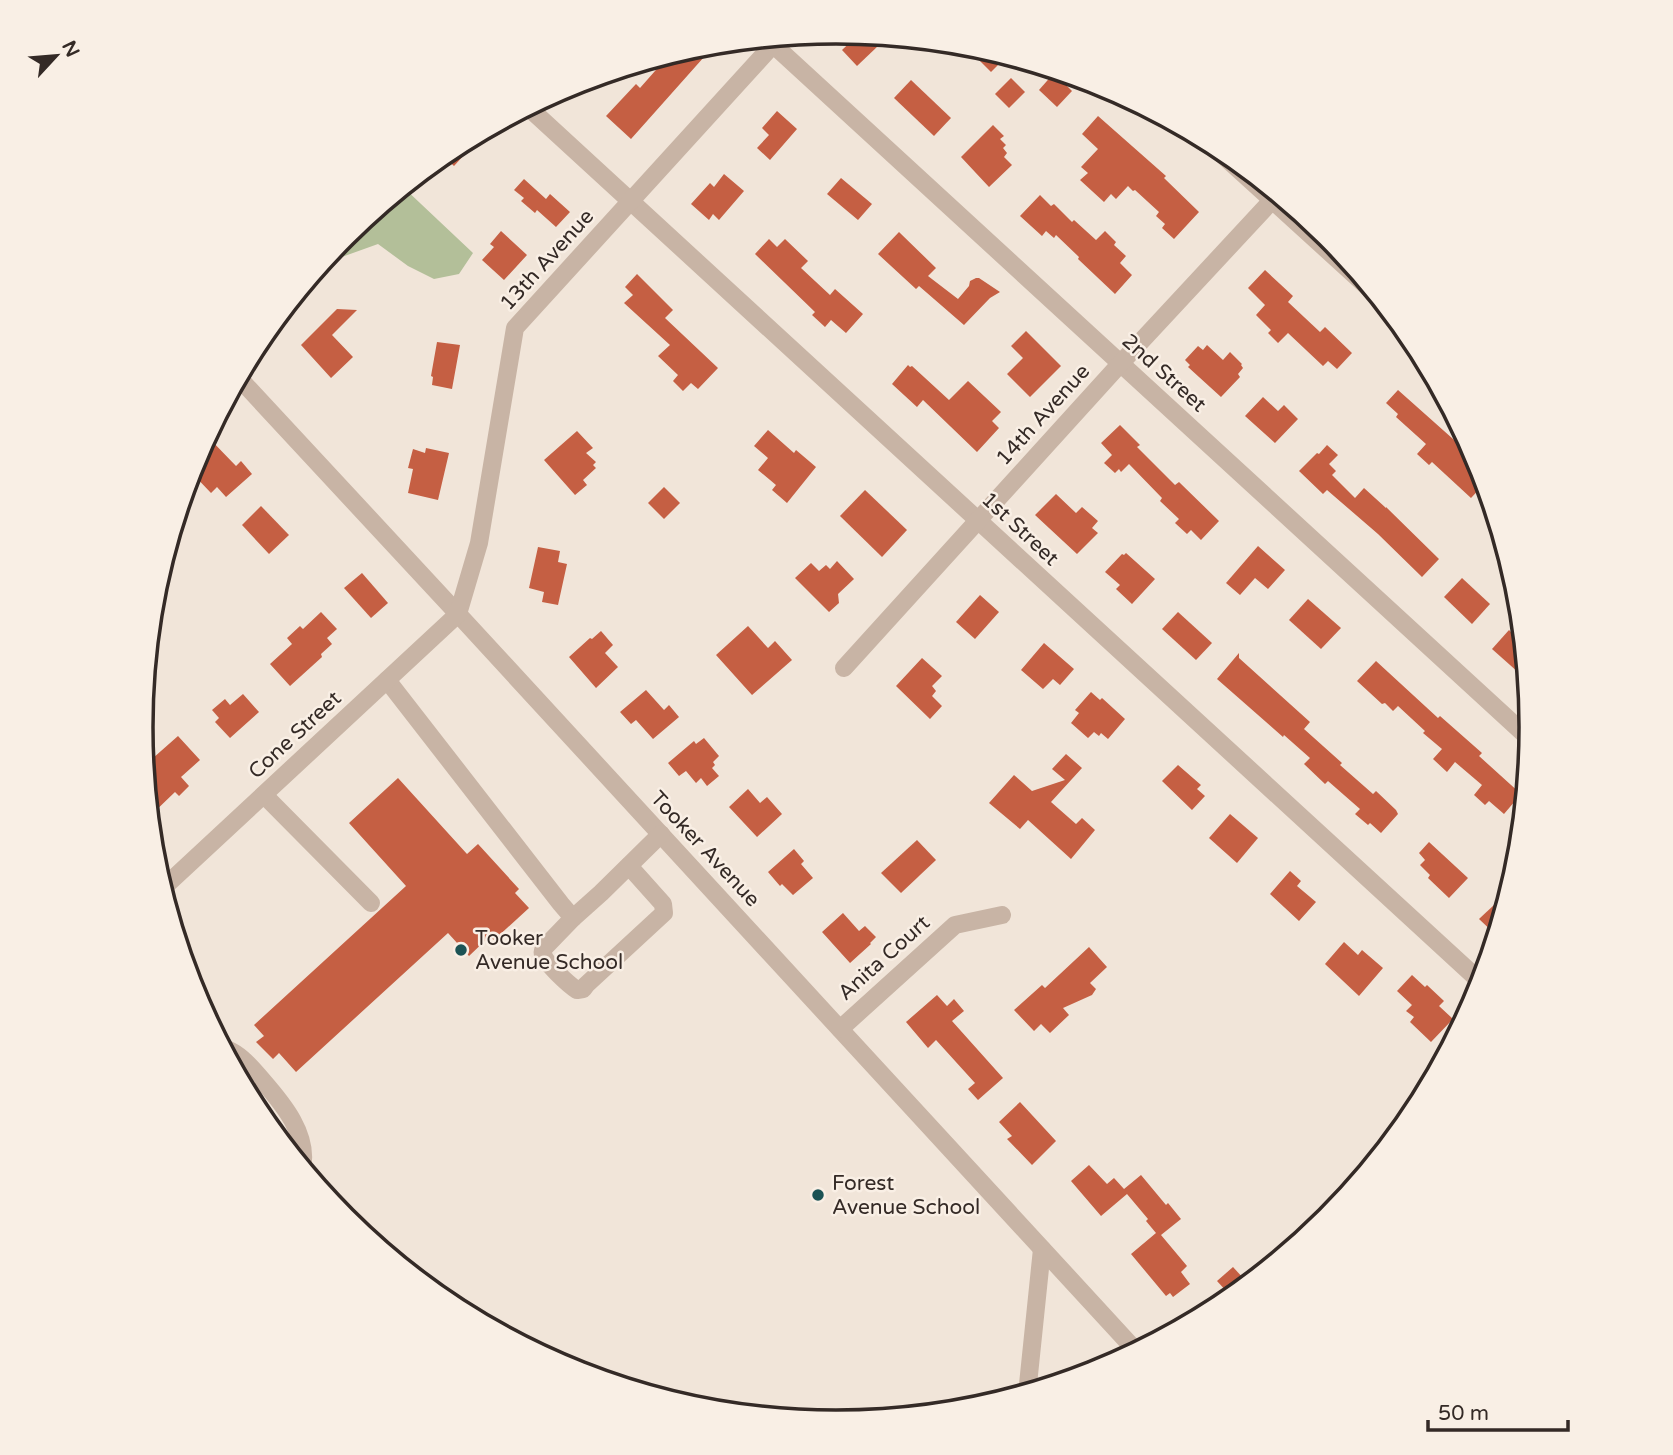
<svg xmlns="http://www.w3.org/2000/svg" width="1673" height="1455" viewBox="0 0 1673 1455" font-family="'Varela Round',sans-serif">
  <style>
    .green { fill: #b3bf99 }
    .building { fill: #c55f43 }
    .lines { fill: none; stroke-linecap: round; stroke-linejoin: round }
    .minor { stroke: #c8b4a5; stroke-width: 18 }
    .poi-dot { fill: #1c5355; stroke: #f9efe5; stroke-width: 2.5 }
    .labels { text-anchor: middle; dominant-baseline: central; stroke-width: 5; stroke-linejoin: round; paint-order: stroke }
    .street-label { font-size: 21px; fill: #342a26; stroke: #f9efe5 }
    .poi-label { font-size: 21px; fill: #342a26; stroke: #f9efe5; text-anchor: start }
    .rim { fill: none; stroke: #342a26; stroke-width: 3.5 }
  </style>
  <rect width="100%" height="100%" fill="#f1e5d9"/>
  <path class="green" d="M 403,187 L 473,253 L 459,274 L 434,279 L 408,266 L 378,244 L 339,258 L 333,249 L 345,235 Z"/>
  <g class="building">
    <path d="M 859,34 L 867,35 L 878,46 L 857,66 L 842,50 Z"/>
    <path d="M 963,44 L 973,45 L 1007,56 L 991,72 Z"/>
    <path d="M 693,47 L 704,57 L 631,139 L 606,116 L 636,84 L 640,88 L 670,54 Z"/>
    <path d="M 1054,73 L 1072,91 L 1057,107 L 1039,90 Z"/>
    <path d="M 1011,78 L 1025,92 L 1009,108 L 995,94 Z"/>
    <path d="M 911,80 L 951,118 L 934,136 L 894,98 Z"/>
    <path d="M 777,111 L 797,129 L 770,160 L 757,148 L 769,135 L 762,128 Z"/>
    <path d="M 1098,116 L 1166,176 L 1164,178 L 1199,212 L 1174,239 L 1162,228 L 1165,224 L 1156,216 L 1159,212 L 1135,190 L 1133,191 L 1128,186 L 1116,199 L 1111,194 L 1104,202 L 1080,180 L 1088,173 L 1081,167 L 1098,149 L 1082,134 Z"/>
    <path d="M 993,125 L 1004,136 L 1000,139 L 1006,145 L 1003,148 L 1007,153 L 1004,157 L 1012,165 L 989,187 L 961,157 Z"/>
    <path d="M 482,132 L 483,134 L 454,166 L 442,155 L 450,149 Z"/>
    <path d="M 724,174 L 744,191 L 719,220 L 713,214 L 709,220 L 691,204 L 710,183 L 714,187 Z"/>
    <path d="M 841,178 L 872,204 L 858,220 L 827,194 Z"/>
    <path d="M 524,179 L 546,199 L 550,194 L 570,212 L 556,227 L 537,210 L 535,213 L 521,201 L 524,198 L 514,190 Z"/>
    <path d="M 1040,195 L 1051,206 L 1054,204 L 1072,222 L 1074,220 L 1096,240 L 1105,231 L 1116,242 L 1114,245 L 1126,256 L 1120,263 L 1132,275 L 1115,294 L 1078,259 L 1079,257 L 1056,235 L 1054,238 L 1046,231 L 1042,236 L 1020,216 Z"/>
    <path d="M 501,231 L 527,255 L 504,280 L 482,260 L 494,247 L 490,244 Z"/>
    <path d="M 899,232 L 936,268 L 928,276 L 958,299 L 969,286 L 970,281 L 976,278 L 979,278 L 1000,292 L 990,298 L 964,325 L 919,286 L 916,289 L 878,254 Z"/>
    <path d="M 769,239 L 777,247 L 785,239 L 808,261 L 801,268 L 830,295 L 835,289 L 863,314 L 846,333 L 831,320 L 825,327 L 812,315 L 815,312 L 755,254 Z"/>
    <path d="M 1265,270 L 1293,296 L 1288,302 L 1320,332 L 1325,327 L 1352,353 L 1337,369 L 1328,361 L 1323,366 L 1288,333 L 1278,343 L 1268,333 L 1271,330 L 1256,315 L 1265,305 L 1248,288 Z"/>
    <path d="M 637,274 L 673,310 L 665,318 L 718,368 L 698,389 L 691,383 L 683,391 L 673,381 L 678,375 L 658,356 L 670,345 L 624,303 L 633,295 L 625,287 Z"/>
    <path d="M 337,309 L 357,310 L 332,335 L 353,357 L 331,378 L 301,345 Z"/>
    <path d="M 1026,331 L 1061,366 L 1030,397 L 1007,374 L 1023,358 L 1011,346 Z"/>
    <path d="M 437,342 L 460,345 L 452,389 L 432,385 L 433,377 L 431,376 Z"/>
    <path d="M 1207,345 L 1223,360 L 1230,352 L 1242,364 L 1241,365 L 1243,368 L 1238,374 L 1240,377 L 1221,397 L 1188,367 L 1190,365 L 1185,360 L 1198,346 L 1203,350 Z"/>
    <path d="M 908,365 L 910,367 L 912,366 L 949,400 L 968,381 L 1001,412 L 992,421 L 999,428 L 977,452 L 923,400 L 917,407 L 892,384 Z"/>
    <path d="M 1398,390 L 1471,455 L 1474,452 L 1480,462 L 1486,482 L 1471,498 L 1432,462 L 1429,465 L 1417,454 L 1426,444 L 1396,417 L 1398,414 L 1386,403 Z"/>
    <path d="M 1263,397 L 1278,411 L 1284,405 L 1298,419 L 1275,443 L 1245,416 Z"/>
    <path d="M 1120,425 L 1140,445 L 1137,447 L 1175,485 L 1179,482 L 1219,521 L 1201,540 L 1191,530 L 1187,534 L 1175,523 L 1179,519 L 1160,501 L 1162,498 L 1129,464 L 1121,472 L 1119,469 L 1115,473 L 1104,463 L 1112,455 L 1101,443 Z"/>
    <path d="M 768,430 L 794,453 L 796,450 L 816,467 L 787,503 L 772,490 L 776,485 L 758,470 L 768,458 L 754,446 Z"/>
    <path d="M 577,431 L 593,448 L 586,453 L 596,462 L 593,465 L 596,468 L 583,480 L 587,485 L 575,495 L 544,460 Z"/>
    <path d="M 207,436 L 236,466 L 241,461 L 252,474 L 226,497 L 217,487 L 211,493 L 190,471 L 194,461 Z"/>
    <path d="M 1327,445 L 1338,455 L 1329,464 L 1336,471 L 1332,475 L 1355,498 L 1364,488 L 1386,508 L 1386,507 L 1439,559 L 1422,577 L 1378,534 L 1327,490 L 1323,494 L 1299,471 L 1317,453 L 1319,454 Z"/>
    <path d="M 426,448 L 449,453 L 438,500 L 408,493 L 413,469 L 408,468 L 413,449 L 425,453 Z"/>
    <path d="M 664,487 L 680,503 L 664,519 L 648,503 Z"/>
    <path d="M 865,490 L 907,530 L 882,557 L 840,516 Z"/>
    <path d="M 1056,494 L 1076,513 L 1082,507 L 1098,521 L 1092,528 L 1098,533 L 1077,554 L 1035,515 Z"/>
    <path d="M 261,506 L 289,535 L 269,554 L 242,525 Z"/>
    <path d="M 1258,546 L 1285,570 L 1268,589 L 1255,578 L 1240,595 L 1226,583 Z"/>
    <path d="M 538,547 L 560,551 L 558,562 L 567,564 L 558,605 L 542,602 L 544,592 L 529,588 Z"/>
    <path d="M 1126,553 L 1155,579 L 1132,604 L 1116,589 L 1120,585 L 1105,572 L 1122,554 L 1124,555 Z"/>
    <path d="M 837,561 L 854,579 L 838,594 L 839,603 L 829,612 L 795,578 L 811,563 L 819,571 L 826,565 L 830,569 Z"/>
    <path d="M 362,573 L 388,603 L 371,618 L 344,588 Z"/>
    <path d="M 1462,578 L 1490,604 L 1472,624 L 1444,597 Z"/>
    <path d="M 980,595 L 999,612 L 975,639 L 956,622 Z"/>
    <path d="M 1308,599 L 1341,628 L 1321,649 L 1289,620 Z"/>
    <path d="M 321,612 L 337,629 L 327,638 L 332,644 L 321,654 L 322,657 L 290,686 L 270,664 L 292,644 L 287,638 L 300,626 L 303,629 Z"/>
    <path d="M 1178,612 L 1212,643 L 1196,660 L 1162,629 Z"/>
    <path d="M 748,626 L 768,648 L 775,641 L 792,660 L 752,695 L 716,655 Z"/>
    <path d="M 1509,630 L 1524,645 L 1528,681 L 1492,649 Z"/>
    <path d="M 601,631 L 613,645 L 605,653 L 618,667 L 596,688 L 569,657 L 590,638 L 592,639 Z"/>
    <path d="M 1044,643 L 1074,669 L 1060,685 L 1053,679 L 1043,689 L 1021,670 Z"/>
    <path d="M 1239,653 L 1239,658 L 1310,722 L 1304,729 L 1342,763 L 1340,765 L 1373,794 L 1376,791 L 1396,810 L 1398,814 L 1381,833 L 1370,823 L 1368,825 L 1355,814 L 1360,809 L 1328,781 L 1325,784 L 1304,764 L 1310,758 L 1284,735 L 1283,737 L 1217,679 Z"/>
    <path d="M 922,658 L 942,676 L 932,686 L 936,691 L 932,696 L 942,706 L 930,719 L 896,686 Z"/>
    <path d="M 1376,661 L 1438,718 L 1440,716 L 1482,753 L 1479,756 L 1521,794 L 1504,814 L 1489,801 L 1485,805 L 1474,795 L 1482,785 L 1455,762 L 1447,772 L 1433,759 L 1442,749 L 1423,733 L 1425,731 L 1398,706 L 1393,711 L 1385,703 L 1382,704 L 1357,681 Z"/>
    <path d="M 646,690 L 664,710 L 669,705 L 679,717 L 653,739 L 636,720 L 631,724 L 620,712 Z"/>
    <path d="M 1091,692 L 1100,700 L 1102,698 L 1125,719 L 1108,739 L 1101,733 L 1099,736 L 1094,732 L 1088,738 L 1071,723 L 1079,713 L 1075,710 Z"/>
    <path d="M 243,694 L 259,712 L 230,738 L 215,722 L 219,718 L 212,710 L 225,699 L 230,705 Z"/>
    <path d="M 178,736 L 200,760 L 181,777 L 189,786 L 179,796 L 175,792 L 149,817 L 144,766 Z"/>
    <path d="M 704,738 L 719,756 L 713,762 L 715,765 L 712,768 L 719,776 L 707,786 L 701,778 L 696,783 L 686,771 L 679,776 L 668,763 L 694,741 L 696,744 Z"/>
    <path d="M 1066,754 L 1082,768 L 1051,802 L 1076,824 L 1082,818 L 1095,830 L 1071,859 L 1028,820 L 1020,829 L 989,803 L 1014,775 L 1032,791 L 1065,780 L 1052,769 Z"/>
    <path d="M 1178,765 L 1201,785 L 1197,789 L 1205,796 L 1192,810 L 1162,781 Z"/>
    <path d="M 398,778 L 467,854 L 478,844 L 519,889 L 515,893 L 529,908 L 494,940 L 490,936 L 469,956 L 448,933 L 296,1072 L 279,1053 L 273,1059 L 256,1042 L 264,1036 L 254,1025 L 406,886 L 349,823 Z"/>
    <path d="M 748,789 L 760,803 L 767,797 L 782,814 L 757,837 L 729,807 Z"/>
    <path d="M 1230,814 L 1258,838 L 1237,863 L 1209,838 Z"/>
    <path d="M 917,840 L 936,860 L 901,893 L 881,873 Z"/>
    <path d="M 1429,842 L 1468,878 L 1449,898 L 1428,878 L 1430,875 L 1420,865 L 1425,860 L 1419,853 Z"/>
    <path d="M 794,849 L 804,861 L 801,864 L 813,878 L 793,895 L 782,884 L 780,886 L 768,872 Z"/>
    <path d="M 1290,871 L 1301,881 L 1297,886 L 1316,902 L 1299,921 L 1270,894 Z"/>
    <path d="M 1495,904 L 1504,913 L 1497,936 L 1479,919 Z"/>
    <path d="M 843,913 L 859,931 L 865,926 L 876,937 L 870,943 L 871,944 L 850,963 L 822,932 Z"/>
    <path d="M 1344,942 L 1358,955 L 1362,950 L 1383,968 L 1359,996 L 1325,964 Z"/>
    <path d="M 1089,947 L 1107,967 L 1090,983 L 1096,989 L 1092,995 L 1063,1008 L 1069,1015 L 1050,1033 L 1041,1024 L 1034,1031 L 1014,1010 L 1042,985 L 1045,988 Z"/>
    <path d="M 1412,975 L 1425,987 L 1427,985 L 1444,1001 L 1439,1006 L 1453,1019 L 1431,1042 L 1410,1022 L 1414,1017 L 1406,1011 L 1412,1005 L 1397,991 Z"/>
    <path d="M 937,995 L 947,1006 L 954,999 L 964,1011 L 952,1021 L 1003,1078 L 978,1100 L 968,1089 L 975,1083 L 936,1040 L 928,1048 L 906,1022 Z"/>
    <path d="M 1020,1102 L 1056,1141 L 1032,1165 L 1007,1139 L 1012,1136 L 999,1122 Z"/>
    <path d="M 1089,1165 L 1107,1184 L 1114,1178 L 1124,1189 L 1141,1175 L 1166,1205 L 1168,1203 L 1181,1219 L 1161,1235 L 1187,1266 L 1181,1272 L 1190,1284 L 1173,1297 L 1170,1293 L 1166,1296 L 1131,1254 L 1156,1233 L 1146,1221 L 1148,1219 L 1127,1194 L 1101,1216 L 1071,1181 Z"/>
    <path d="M 1233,1267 L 1244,1279 L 1228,1293 L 1217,1281 Z"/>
  </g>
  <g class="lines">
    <g class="minor">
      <path d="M 766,38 L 1531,740"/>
      <path d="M 528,107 L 1483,984"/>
      <path d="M 1205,139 L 1382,300"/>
      <path d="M 238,377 L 458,614 L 1137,1352"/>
      <path d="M 844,668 L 1120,364 L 1278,194"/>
      <path d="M 387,680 L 561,904 L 573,918 L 601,893 L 661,834"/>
      <path d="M 264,795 L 371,903"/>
      <path d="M 162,889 L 458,614 L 479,543 L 515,328 L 780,37"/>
      <path d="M 573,918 L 544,948 C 543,950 542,952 543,954 C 544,962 569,985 577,990 L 583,989 L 586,985 L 664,913 L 663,904 L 629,866"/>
      <path d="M 840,1029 L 955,925 L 1002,915"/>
      <path d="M 222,1047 C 227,1049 232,1051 236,1054 C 247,1061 255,1072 263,1081 C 283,1104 309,1135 302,1168"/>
      <path d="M 1027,1394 L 1042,1249"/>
    </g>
  </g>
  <g class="poi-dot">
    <circle cx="461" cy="950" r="7"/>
    <circle cx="818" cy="1195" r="7"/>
  </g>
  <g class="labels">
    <g class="street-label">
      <text transform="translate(547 260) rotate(-48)">13th Avenue</text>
      <text transform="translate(1164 373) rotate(42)">2nd Street</text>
      <text transform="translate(1043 415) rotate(-48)">14th Avenue</text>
      <text transform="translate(1020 529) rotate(43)">1st Street</text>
      <text transform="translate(295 735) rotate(-43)">Cone Street</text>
      <text transform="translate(705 849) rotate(47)">Tooker Avenue</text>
      <text transform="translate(884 958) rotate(-42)">Anita Court</text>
    </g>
    <g class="poi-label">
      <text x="475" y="938">Tooker<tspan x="475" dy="24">Avenue School</tspan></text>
      <text x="832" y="1183">Forest<tspan x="832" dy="24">Avenue School</tspan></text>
    </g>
  </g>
  <path d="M0 0H1673V1455H0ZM153 727a683 683 0 1 1 1366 0a683 683 0 1 1-1366 0Z" fill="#f9efe5" fill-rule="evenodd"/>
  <path class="rim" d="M153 727a683 683 0 1 1 1366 0a683 683 0 1 1-1366 0Z"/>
  <g transform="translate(56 56) rotate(64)" stroke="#f9efe5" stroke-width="5" paint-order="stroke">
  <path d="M0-5L12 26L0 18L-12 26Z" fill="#342a26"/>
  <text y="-10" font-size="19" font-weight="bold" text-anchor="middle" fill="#342a26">N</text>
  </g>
  <path d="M1428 1420v10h140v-10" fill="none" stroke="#342a26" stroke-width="3.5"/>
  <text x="1438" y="1420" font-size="21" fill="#342a26" stroke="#f9efe5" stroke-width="5" paint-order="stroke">50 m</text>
</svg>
